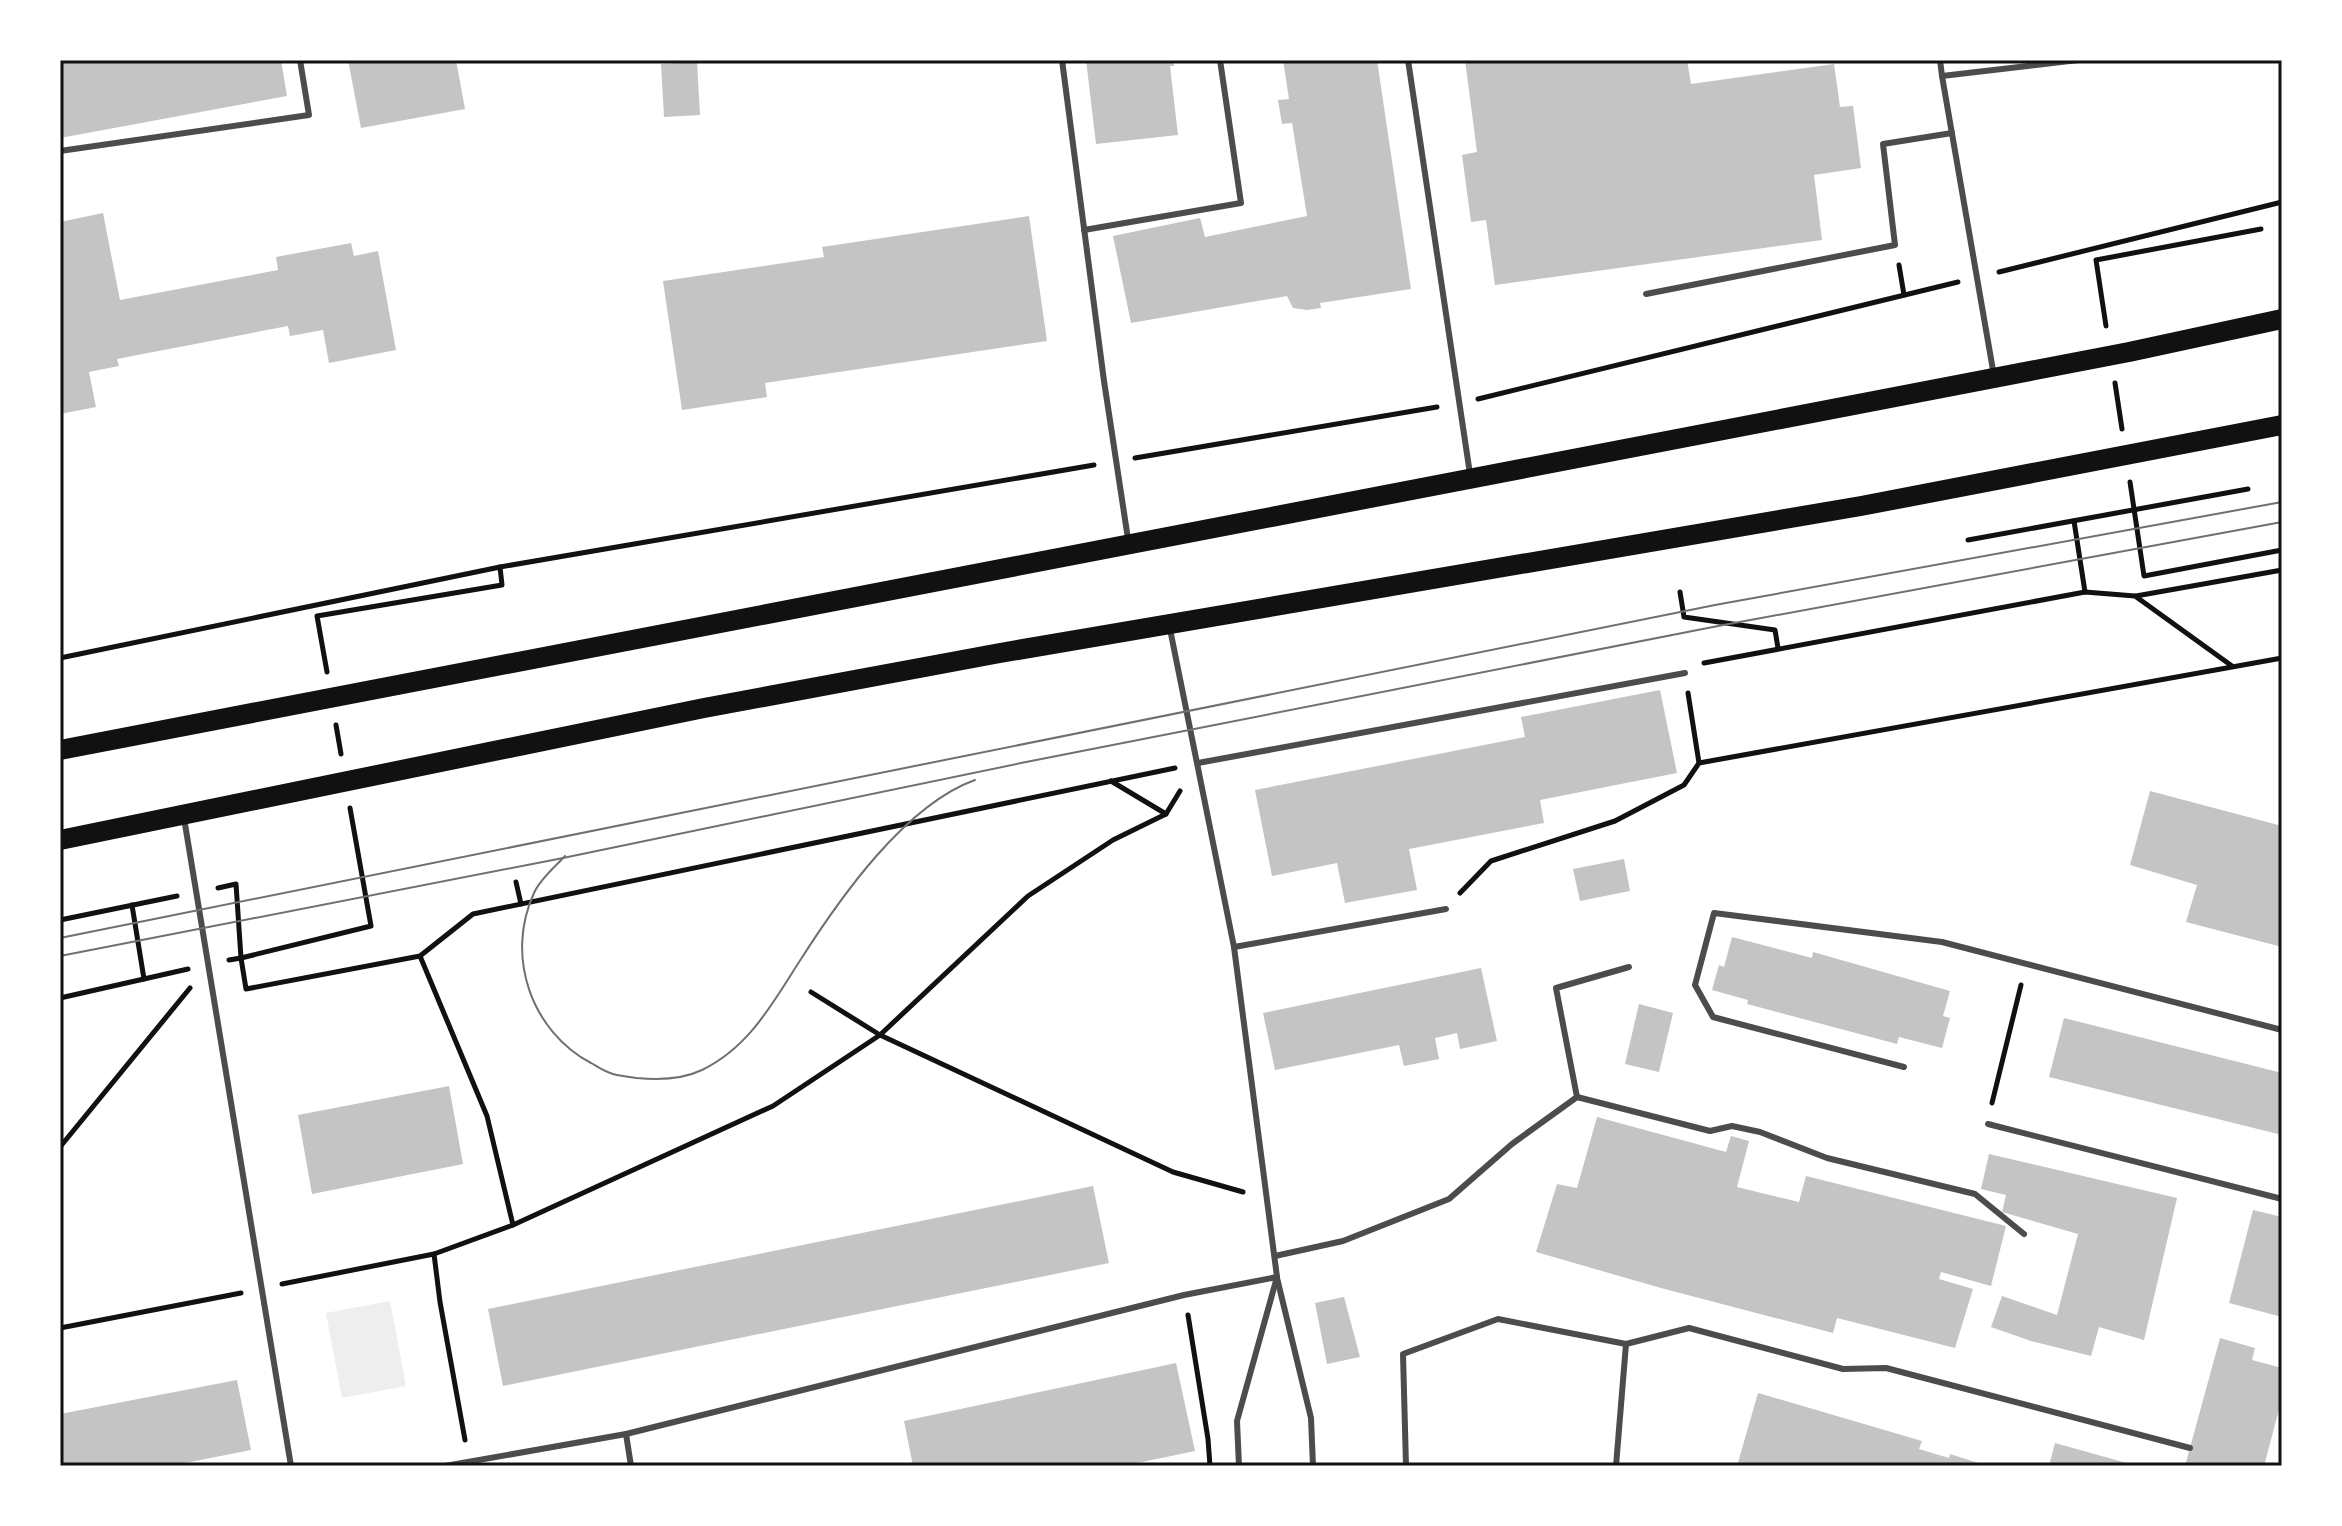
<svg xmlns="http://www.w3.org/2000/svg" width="2342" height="1526" viewBox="0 0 2342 1526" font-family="Ubuntu,sans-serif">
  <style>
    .green { fill: #eee }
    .building { fill: #c4c4c4 }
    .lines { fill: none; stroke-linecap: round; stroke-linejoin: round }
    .path { stroke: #111; stroke-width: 5 }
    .service { stroke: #4c4c4c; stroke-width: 6 }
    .primary { stroke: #111; stroke-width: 20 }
    .tram { stroke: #707070; stroke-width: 2 }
    .neatline { fill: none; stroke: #111; stroke-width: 3 }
  </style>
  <rect width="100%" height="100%" fill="#fff"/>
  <path class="green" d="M 390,1301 L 406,1386 L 342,1398 L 326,1313 Z"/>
  <g class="building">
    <path d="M 60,60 L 281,60 L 287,96 L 60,138 Z"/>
    <path d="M 348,60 L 456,60 L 465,109 L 361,128 Z"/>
    <path d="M 1086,60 L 1173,60 L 1174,66 L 1170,66 L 1178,135 L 1096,144 Z"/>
    <path d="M 1283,60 L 1377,60 L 1411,289 L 1320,303 L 1321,308 L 1307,310 L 1293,308 L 1287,296 L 1131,323 L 1113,236 L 1200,218 L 1205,237 L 1307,216 L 1292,123 L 1282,124 L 1278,100 L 1289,99 Z"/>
    <path d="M 1465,60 L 1687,60 L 1691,84 L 1834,64 L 1840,107 L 1853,106 L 1861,168 L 1814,175 L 1822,240 L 1495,285 L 1486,220 L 1471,222 L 1462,155 L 1477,152 Z"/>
    <path d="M 697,62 L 700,115 L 664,117 L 661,64 Z"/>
    <path d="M 103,213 L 120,300 L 278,270 L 276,257 L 351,243 L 354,256 L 378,251 L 396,350 L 329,363 L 323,330 L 290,336 L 288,326 L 117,359 L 119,366 L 89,372 L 96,407 L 60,414 L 60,222 Z"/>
    <path d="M 1029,216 L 1047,341 L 765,383 L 767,397 L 682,410 L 663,281 L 824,257 L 822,247 Z"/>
    <path d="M 1660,690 L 1677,773 L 1540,800 L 1544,823 L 1409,849 L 1417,890 L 1345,903 L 1337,863 L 1272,876 L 1255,790 L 1525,737 L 1521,717 Z"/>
    <path d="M 2150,791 L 2282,826 L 2282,947 L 2186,922 L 2197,885 L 2130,865 Z"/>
    <path d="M 1624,859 L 1630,891 L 1580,901 L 1573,869 Z"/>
    <path d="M 1732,937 L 1812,958 L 1813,952 L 1950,991 L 1943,1016 L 1950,1018 L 1942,1048 L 1899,1037 L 1897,1044 L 1747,1004 L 1748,1000 L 1712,990 L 1719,965 L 1724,967 Z"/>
    <path d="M 1481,968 L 1497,1041 L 1460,1049 L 1457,1033 L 1435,1038 L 1439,1059 L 1404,1066 L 1399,1045 L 1275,1070 L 1263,1013 Z"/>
    <path d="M 1639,1004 L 1673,1013 L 1659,1072 L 1625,1064 Z"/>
    <path d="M 2064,1018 L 2282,1073 L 2282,1135 L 2049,1077 Z"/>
    <path d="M 449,1086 L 463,1164 L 312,1194 L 298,1115 Z"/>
    <path d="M 1597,1117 L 1726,1152 L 1731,1136 L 1749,1141 L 1737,1187 L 1799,1202 L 1806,1176 L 2006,1226 L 1991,1286 L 1941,1272 L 1939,1279 L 1973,1289 L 1955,1348 L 1837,1318 L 1833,1333 L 1661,1288 L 1536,1252 L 1557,1184 L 1577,1188 Z"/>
    <path d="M 1989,1154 L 2177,1198 L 2144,1340 L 2099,1327 L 2091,1356 L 2031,1341 L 1991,1327 L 2002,1296 L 2057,1315 L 2078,1234 L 2002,1212 L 2006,1195 L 1981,1189 Z"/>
    <path d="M 1093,1186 L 1109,1263 L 503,1386 L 488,1309 Z"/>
    <path d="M 2253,1210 L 2282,1217 L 2282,1317 L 2229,1303 Z"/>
    <path d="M 1344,1297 L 1360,1357 L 1327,1364 L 1315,1303 Z"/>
    <path d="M 2220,1338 L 2255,1348 L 2252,1360 L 2282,1368 L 2282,1398 L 2264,1466 L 2185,1466 Z"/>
    <path d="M 1176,1363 L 1195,1451 L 1123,1466 L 913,1466 L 904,1421 Z"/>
    <path d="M 237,1380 L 251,1450 L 170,1466 L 60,1466 L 60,1414 Z"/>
    <path d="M 1758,1393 L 1922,1441 L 1919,1449 L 1949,1458 L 1950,1454 L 1988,1466 L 1737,1466 Z"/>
    <path d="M 2055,1443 L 2134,1465 L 2133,1466 L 2049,1466 Z"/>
  </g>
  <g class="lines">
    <g class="path">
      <path d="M 1899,265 L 1904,295"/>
      <path d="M 1999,272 L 2282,202"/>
      <path d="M 2106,326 L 2096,260 L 2261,229"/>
      <path d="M 2115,383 L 2122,429"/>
      <path d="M 1478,399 L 1958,282"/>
      <path d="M 1135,458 L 1437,407"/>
      <path d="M 2130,482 L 2144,576 L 2282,550"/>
      <path d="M 2074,521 L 2085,592"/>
      <path d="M 1968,540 L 2248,489"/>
      <path d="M 500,567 L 1094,465"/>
      <path d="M 1680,592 L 1684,617 L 1775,630 L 1778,648"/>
      <path d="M 2136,596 L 2282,570"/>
      <path d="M 60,658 L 500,567 L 502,585 L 317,616 L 327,672"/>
      <path d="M 1704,663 L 2085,592 L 2135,596 L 2232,666"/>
      <path d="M 1688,693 L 1699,763"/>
      <path d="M 336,725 L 341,754"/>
      <path d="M 1111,781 L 1166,814"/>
      <path d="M 516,882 L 521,904"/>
      <path d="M 218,888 L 236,884 L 241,958 L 371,926 L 350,808"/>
      <path d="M 1460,893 L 1491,861 L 1615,821 L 1684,785 L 1699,763 L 2282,658"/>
      <path d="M 132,905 L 144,979"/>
      <path d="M 60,920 L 177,896"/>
      <path d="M 420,956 L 487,1116 L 513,1225"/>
      <path d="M 229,960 L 241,958 L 246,989 L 420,956 L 473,914 L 1175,768"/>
      <path d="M 811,992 L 880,1035 L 1173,1172 L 1243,1192"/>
      <path d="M 60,998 L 188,969"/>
      <path d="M 1992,1103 L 2021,985"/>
      <path d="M 60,1147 L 190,988"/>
      <path d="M 282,1284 L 434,1254"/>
      <path d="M 1188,1315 L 1208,1439 L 1210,1466"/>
      <path d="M 60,1328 L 241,1293"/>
      <path d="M 465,1440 L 440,1302 L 434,1254 L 513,1225 L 773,1106 L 880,1035 L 1028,896 L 1113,840 L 1166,814 L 1180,791"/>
    </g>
    <g class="service">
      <path d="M 1062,60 L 1104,381 L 1128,539"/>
      <path d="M 1408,60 L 1470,474"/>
      <path d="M 1940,60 L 1942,76"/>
      <path d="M 60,151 L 309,115 L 300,60"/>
      <path d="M 1084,230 L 1241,203 L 1220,60"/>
      <path d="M 1646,294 L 1895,245 L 1883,144 L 1952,133"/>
      <path d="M 1994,376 L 1942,76 L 2078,60"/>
      <path d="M 1198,763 L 1685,673"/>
      <path d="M 184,818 L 291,1466"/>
      <path d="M 1234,947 L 1446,909"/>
      <path d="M 1904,1067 L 1713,1017 L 1695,985 L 1714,913 L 1942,942 L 2282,1030"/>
      <path d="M 1577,1097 L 1710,1131 L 1732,1126 L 1760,1132 L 1827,1158 L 1975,1194 L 2024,1234"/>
      <path d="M 1988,1124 L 2282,1199"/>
      <path d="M 1275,1256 L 1343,1241 L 1449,1199 L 1512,1144 L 1577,1097 L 1556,988 L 1629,967"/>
      <path d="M 1277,1278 L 1311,1418 L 1313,1466"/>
      <path d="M 626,1434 L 631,1466"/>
      <path d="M 445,1466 L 626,1434 L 1184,1295 L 1277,1277 L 1234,947 L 1170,629"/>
      <path d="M 1239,1466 L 1237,1421 L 1277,1277"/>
      <path d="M 1406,1466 L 1403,1354 L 1498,1319 L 1626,1344 L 1689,1328 L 1843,1369 L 1886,1368 L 2190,1448"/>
      <path d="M 1616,1466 L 1626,1344"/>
    </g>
    <g class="primary">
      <path d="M 60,750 L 2129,352 L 2282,319"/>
      <path d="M 60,840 L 704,708 L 1000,653 L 1861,506 L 2282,425"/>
    </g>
    <g class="tram">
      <path d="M 565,856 C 555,867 540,879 534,893 C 505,956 531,1031 591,1063 C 598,1067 605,1072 613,1074 C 620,1076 629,1077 637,1078 C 657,1080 683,1079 702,1070 C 750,1047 773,1002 801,959 C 840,898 905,805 975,780"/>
      <path d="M 60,938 L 1715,605 L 2282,502"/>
      <path d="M 60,956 L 563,858 L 1026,762 L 1718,626 L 2282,522"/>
    </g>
  </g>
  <rect width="2342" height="1526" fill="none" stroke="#ffffff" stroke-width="124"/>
  <rect x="62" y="62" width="2218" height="1402" class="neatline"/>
</svg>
